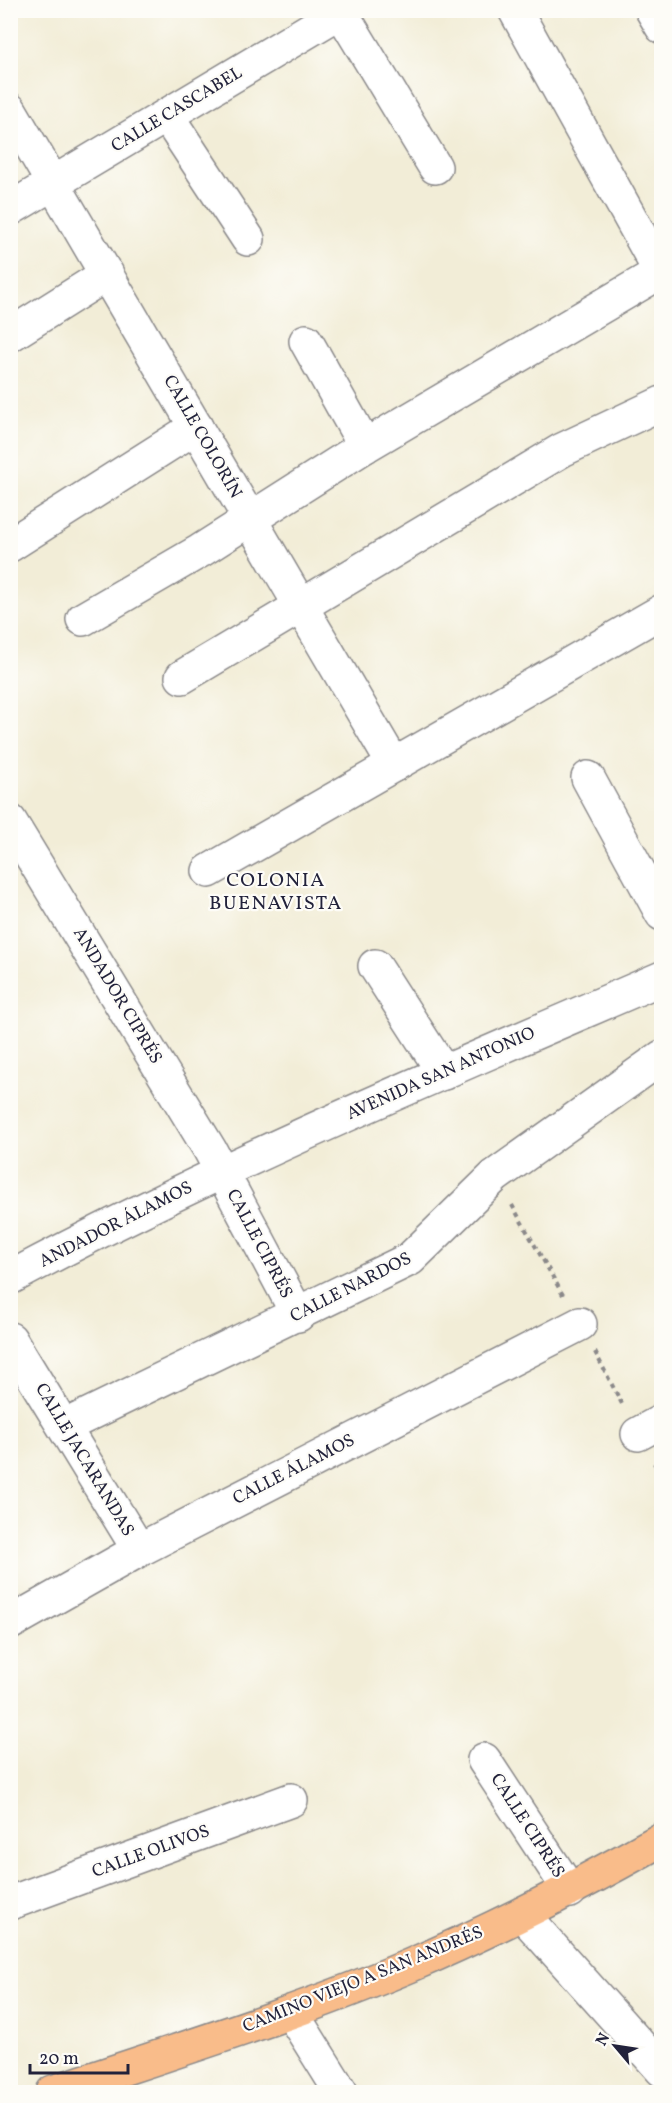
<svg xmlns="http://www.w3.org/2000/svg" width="672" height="2103" viewBox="0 0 672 2103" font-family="Vollkorn,serif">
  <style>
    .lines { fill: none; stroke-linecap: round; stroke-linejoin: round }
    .minor-casing { stroke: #8a8889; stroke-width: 36 }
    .major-casing { stroke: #8a8889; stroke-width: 36 }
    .path { stroke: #8a8889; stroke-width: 4; stroke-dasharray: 4.5 4.5; stroke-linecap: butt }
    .minor { stroke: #fff; stroke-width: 33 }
    .major { stroke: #f9bc8a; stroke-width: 33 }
    .labels { text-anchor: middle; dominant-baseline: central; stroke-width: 4.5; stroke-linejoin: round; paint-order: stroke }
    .street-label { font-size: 18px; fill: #22223b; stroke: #fdfcf7 }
    .neighbourhood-label { font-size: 20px; letter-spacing: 1.5px; fill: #22223b; stroke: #fdfcf7 }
  </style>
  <rect width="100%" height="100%" fill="#fdfcf7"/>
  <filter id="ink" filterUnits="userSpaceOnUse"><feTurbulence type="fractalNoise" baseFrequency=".0167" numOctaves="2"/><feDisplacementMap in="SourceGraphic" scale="12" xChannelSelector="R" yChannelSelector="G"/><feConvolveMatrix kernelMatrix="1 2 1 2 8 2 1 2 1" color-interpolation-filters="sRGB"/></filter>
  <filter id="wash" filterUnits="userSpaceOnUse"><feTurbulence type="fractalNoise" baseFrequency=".008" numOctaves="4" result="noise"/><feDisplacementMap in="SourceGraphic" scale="24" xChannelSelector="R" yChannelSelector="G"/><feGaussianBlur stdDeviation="1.35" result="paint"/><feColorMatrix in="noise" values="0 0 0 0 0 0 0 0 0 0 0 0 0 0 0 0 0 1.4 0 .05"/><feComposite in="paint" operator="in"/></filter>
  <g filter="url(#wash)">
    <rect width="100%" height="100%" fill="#f2edd7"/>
  </g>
  <g filter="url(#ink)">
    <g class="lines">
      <g class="minor-casing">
        <g id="minor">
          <path d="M 515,10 L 662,275"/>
          <path d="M 652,10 L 662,27"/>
          <path d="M 341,12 L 435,167"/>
          <path d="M 10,110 L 394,765"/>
          <path d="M 167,116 L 248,239"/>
          <path d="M 10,209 L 343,10"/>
          <path d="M 10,335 L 107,274"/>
          <path d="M 306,341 L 365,446"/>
          <path d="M 10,545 L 196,427"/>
          <path d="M 83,619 L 200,551 L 365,446 L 662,271"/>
          <path d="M 182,677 L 562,450 L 662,403"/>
          <path d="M 588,778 L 662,914"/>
          <path d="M 10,821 L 210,1150 L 298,1315"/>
          <path d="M 209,871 L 662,611"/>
          <path d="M 375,966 L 444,1073"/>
          <path d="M 10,1278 C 221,1165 442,1073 662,978"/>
          <path d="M 10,1339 L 139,1550"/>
          <path d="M 65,1426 L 410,1259 L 495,1176 L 662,1057"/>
          <path d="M 638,1434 L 662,1421"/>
          <path d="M 10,1623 L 139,1550 L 580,1324"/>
          <path d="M 484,1760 L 570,1891"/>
          <path d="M 10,1903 L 291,1800"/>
          <path d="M 523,1915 L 662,2070"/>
          <path d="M 291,2012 L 341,2092"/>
        </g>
      </g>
      <g class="major-casing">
        <path id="major" d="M 53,2092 C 172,2052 293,2015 409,1966 C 496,1929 579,1886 662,1839"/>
      </g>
      <g class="path">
        <path d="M 512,1205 L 563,1295"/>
        <path d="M 595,1352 L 623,1406"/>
        <path d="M 654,1463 L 662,1475"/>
      </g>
      <use href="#minor" class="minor"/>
      <use href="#major" class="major"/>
    </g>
  </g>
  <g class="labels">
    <g class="street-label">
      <text transform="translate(177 110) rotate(-31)">CALLE CASCABEL</text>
      <text transform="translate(202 437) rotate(60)">CALLE COLORÍN</text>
      <text transform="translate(117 996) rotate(59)">ANDADOR CIPRÉS</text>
      <text transform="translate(441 1074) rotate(-24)">AVENIDA SAN ANTONIO</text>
      <text transform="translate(116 1225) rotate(-27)">ANDADOR ÁLAMOS</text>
      <text transform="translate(259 1244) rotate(62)">CALLE CIPRÉS</text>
      <text transform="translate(351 1288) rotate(-27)">CALLE NARDOS</text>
      <text transform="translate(84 1460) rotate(59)">CALLE JACARANDAS</text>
      <text transform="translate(294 1470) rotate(-27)">CALLE ÁLAMOS</text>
      <text transform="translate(527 1826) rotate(57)">CALLE CIPRÉS</text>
      <text transform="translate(151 1852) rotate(-20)">CALLE OLIVOS</text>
      <text transform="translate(363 1980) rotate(-22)">CAMINO VIEJO A SAN ANDRÉS</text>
    </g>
    <g class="neighbourhood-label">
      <text x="276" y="881">COLONIA<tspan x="276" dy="23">BUENAVISTA</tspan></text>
    </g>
  </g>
  <rect width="672" height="2103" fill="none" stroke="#fdfcf7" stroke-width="36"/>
  <g transform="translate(615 2046) rotate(299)" stroke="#fdfcf7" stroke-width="4.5" paint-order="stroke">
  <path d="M0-4.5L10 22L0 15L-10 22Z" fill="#22223b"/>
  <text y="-9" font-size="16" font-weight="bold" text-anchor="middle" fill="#22223b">N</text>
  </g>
  <path d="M30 2064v9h98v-9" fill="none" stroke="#22223b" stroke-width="3"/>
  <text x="39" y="2064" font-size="18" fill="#22223b" stroke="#fdfcf7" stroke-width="4.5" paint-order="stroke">20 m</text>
</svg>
